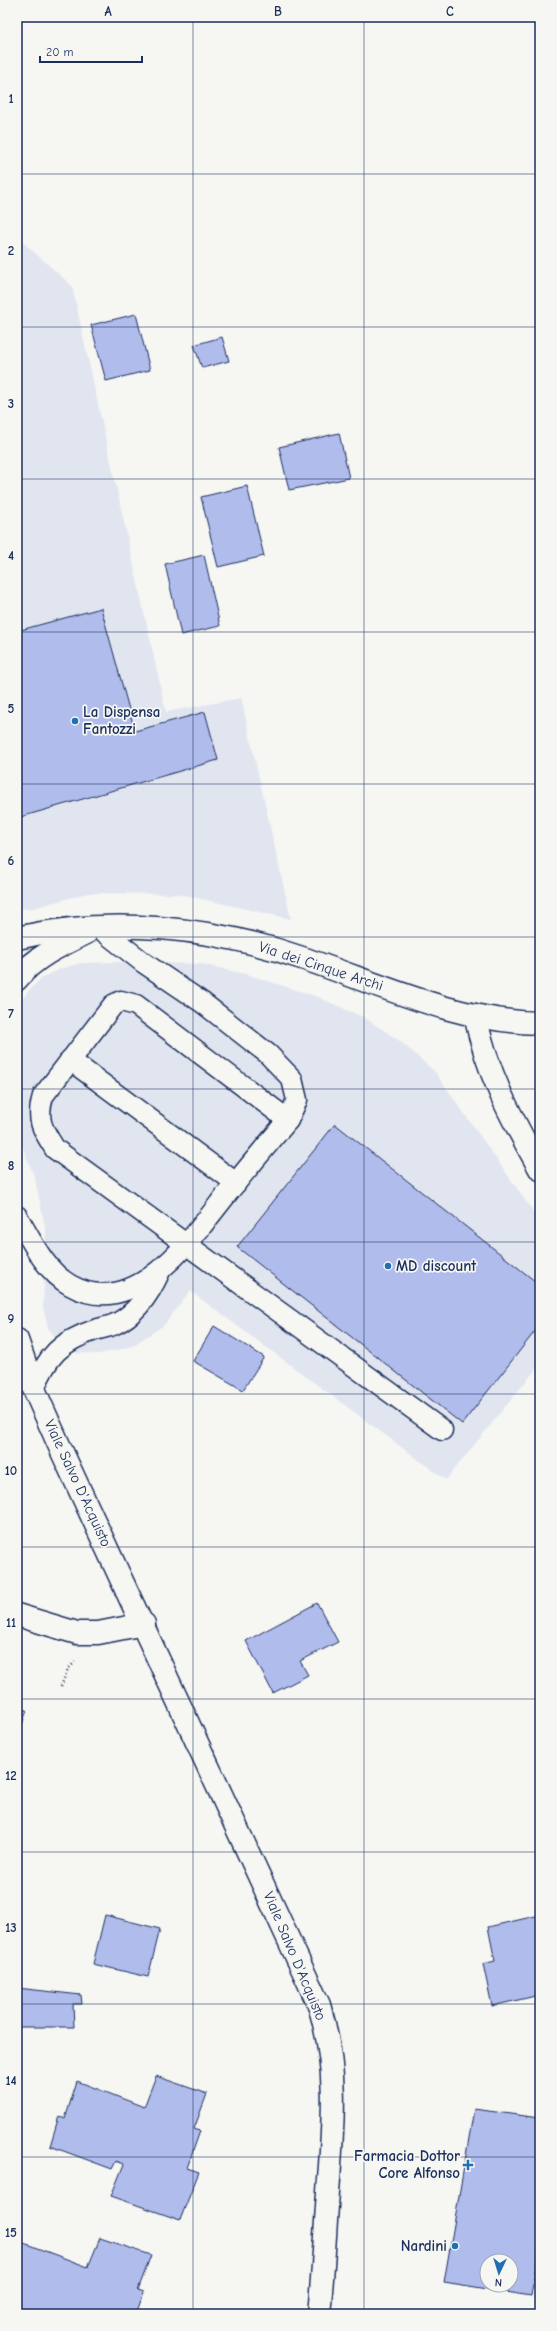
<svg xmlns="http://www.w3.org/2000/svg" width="557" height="2331" viewBox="0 0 557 2331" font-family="'Comic Neue',sans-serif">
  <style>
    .built { fill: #e1e5f0 }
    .building { fill: #b0bcec; stroke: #1b2f5e; fill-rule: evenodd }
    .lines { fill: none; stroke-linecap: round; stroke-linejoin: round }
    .service-casing { stroke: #1b2f5e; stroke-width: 23 }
    .minor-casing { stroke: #1b2f5e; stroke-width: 25 }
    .secondary-casing { stroke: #1b2f5e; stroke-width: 25 }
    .path { stroke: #1b2f5e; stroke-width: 2.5; stroke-dasharray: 1 3; stroke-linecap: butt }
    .service { stroke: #f6f6f2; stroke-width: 20 }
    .minor { stroke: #f6f6f2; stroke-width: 22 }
    .secondary { stroke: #f6f6f2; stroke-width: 22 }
    .grid { fill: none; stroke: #1b2f5e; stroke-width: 1; stroke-opacity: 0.55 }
    .poi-dot { fill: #1f6fb2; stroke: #f6f6f2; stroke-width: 1.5 }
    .labels { text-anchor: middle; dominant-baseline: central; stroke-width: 3.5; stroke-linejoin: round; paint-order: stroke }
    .poi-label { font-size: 15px; font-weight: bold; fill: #1b2f5e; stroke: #f6f6f2; text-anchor: start }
    .street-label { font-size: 15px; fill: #1b2f5e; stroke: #f6f6f2 }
    .neatline { fill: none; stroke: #1b2f5e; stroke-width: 1.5 }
    .grid-label { font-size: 13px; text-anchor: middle; font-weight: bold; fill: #1b2f5e }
  </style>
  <rect width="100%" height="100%" fill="#f6f6f2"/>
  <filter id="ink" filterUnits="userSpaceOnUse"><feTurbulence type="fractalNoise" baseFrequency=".025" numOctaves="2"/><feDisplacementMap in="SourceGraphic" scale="8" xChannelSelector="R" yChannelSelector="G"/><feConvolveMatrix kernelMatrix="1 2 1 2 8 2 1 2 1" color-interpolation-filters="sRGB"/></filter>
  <g filter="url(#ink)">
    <g class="built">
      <path d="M 17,237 L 72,286 L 166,712 L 241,698 L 291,919 L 179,894 L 88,893 L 33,908 L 17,909 Z"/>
      <path d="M 115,962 L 201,964 L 249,975 L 318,997 L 365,1018 L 400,1041 L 435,1072 L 540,1221 L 540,1364 L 446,1480 L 190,1291 L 164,1325 L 132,1346 L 118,1350 L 99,1354 L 77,1353 L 60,1342 L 48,1328 L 43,1307 L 46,1231 L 35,1179 L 17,1132 L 17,1015 L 19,1003 L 31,988 L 42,978 L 60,969 L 81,963 Z"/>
    </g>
    <g class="building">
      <path d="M 136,314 L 150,370 L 106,381 L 91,325 Z"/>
      <path d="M 222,337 L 229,361 L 202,368 L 194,345 Z"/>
      <path d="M 339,433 L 349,478 L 289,490 L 279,447 Z"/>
      <path d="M 247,486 L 264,556 L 218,567 L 201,497 Z"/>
      <path d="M 204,555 L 220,626 L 181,635 L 165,564 Z"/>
      <path d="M 101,608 L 135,731 L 205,712 L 218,760 L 17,818 L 17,631 Z"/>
      <path d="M 335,1124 L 540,1285 L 540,1325 L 462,1424 L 237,1247 Z"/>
      <path d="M 214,1326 L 264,1357 L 243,1390 L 193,1361 Z"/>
      <path d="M 317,1603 L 338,1642 L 300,1661 L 308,1675 L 273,1693 L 246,1641 Z"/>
      <path d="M 17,1707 L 27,1710 L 17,1740 Z"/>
      <path d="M 105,1915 L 160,1929 L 148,1977 L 93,1964 Z"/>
      <path d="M 540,1915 L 540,1995 L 492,2006 L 483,1964 L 495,1961 L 488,1927 Z"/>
      <path d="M 17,1988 L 81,1995 L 82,2004 L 73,2004 L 74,2027 L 17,2027 Z"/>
      <path d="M 156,2076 L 207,2094 L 194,2129 L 200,2131 L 187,2168 L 199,2172 L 180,2220 L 111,2196 L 124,2164 L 116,2161 L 112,2169 L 50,2146 L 59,2116 L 65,2119 L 77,2081 L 144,2107 Z"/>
      <path d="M 474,2109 L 540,2118 L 540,2241 L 531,2296 L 444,2282 ZM 487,2261 L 511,2261 L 511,2285 L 487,2285 Z"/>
      <path d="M 100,2238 L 151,2255 L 138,2290 L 144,2292 L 136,2314 L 17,2314 L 17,2255 L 21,2242 L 88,2267 Z"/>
    </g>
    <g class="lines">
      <g class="service-casing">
        <g id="service">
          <path d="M 70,1060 L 236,1183"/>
          <path d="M 288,1120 L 136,1005 L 121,1001 L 113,1005 L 43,1096 C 36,1120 42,1129 55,1149 L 442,1430"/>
          <path d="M 17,1216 C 31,1240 45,1271 70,1285 C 135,1322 192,1238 226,1195 C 246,1170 267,1145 288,1120 L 297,1100 L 292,1079 L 268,1054 L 203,1003 L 144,963 L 98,927"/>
          <path d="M 34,1389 C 47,1356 61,1341 95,1330 C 101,1328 109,1327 115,1324 C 137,1314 151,1291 160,1271"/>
        </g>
      </g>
      <g class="minor-casing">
        <g id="minor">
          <path d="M 475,1015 C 488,1076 510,1115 540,1169"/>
          <path d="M 17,1615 L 77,1633 L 98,1633 L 144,1624"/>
        </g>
      </g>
      <g class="secondary-casing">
        <g id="secondary">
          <path d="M 17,938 C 109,916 213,927 302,958 C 379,984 458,1022 540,1023"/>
          <path d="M 17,979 C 35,957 61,945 86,933"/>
          <path d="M 17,1340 L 34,1389 L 63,1454 L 319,2005 C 339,2070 333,2125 328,2192 C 325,2233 323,2273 319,2314"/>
        </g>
      </g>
      <path class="path" d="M 61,1686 L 68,1669 L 75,1662"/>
      <use href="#service" class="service"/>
      <use href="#minor" class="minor"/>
      <use href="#secondary" class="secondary"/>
    </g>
  </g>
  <path class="grid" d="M 193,17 L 193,2314M 364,17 L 364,2314M 17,174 L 540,174M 17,327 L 540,327M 17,479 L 540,479M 17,632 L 540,632M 17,784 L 540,784M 17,937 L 540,937M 17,1089 L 540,1089M 17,1242 L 540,1242M 17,1394 L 540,1394M 17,1547 L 540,1547M 17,1699 L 540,1699M 17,1852 L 540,1852M 17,2004 L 540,2004M 17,2157 L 540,2157"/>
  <g class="poi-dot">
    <circle cx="75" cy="721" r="4"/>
    <circle cx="388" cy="1266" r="4"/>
    <path d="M466 2159h4v4h4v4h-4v4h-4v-4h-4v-4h4z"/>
    <circle cx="455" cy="2246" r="4"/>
  </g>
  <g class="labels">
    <g class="poi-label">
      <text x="83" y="712">La Dispensa<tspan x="83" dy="17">Fantozzi</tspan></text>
      <text x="396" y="1266">MD discount</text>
      <text x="460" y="2156" text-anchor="end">Farmacia Dottor<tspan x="460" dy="17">Core Alfonso</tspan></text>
      <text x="447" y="2246" text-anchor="end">Nardini</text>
    </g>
    <g class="street-label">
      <text transform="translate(321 966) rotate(18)">Via dei Cinque Archi</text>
      <text transform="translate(78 1483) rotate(65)">Viale Salvo D'Acquisto</text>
      <text transform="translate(295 1956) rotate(67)">Viale Salvo D'Acquisto</text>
    </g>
  </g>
  <rect width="557" height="2331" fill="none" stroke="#f6f6f2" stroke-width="44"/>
  <g transform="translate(499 2273) rotate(184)"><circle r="19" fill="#f6f6f2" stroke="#9ea6b7"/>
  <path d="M0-3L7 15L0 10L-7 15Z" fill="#1f6fb2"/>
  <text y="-6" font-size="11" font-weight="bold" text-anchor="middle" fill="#1b2f5e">N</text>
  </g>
  <path d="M40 56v6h102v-6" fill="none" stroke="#1b2f5e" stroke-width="2"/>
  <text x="46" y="56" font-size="12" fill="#1b2f5e" stroke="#f6f6f2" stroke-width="3" paint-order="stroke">20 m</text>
  <rect x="22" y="22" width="513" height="2287" class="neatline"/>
  <g class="grid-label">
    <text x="108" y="16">A</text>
    <text x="278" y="16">B</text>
    <text x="450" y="16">C</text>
    <text x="11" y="103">1</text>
    <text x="11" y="255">2</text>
    <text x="11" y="408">3</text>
    <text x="11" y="560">4</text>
    <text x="11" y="713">5</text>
    <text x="11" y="865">6</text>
    <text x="11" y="1018">7</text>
    <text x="11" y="1170">8</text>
    <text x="11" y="1323">9</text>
    <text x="11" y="1475">10</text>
    <text x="11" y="1627">11</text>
    <text x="11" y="1780">12</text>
    <text x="11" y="1932">13</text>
    <text x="11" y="2085">14</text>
    <text x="11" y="2237">15</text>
  </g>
</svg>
